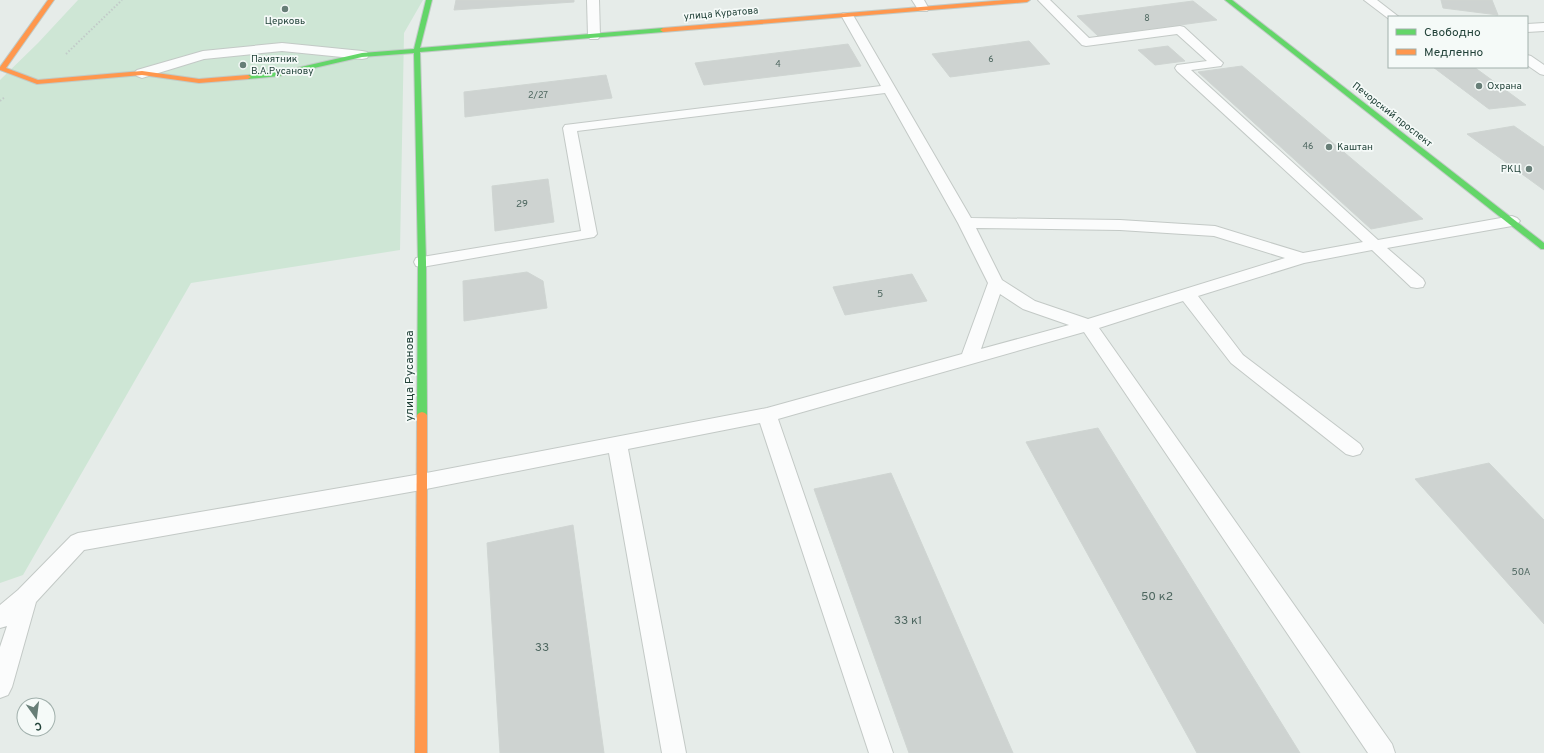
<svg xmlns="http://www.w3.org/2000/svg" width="1544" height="753" viewBox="0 0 1544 753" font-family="Overpass,sans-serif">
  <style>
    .green { fill: #cee6d5 }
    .building { fill: #ced3d1; stroke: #cfd5d2 }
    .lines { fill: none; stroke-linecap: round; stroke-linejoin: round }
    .lane-casing { stroke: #c3c9c6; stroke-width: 2 }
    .street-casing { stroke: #c3c9c6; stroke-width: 2 }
    .fast-casing { stroke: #c1cac6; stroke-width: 2 }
    .slow-casing { stroke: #c1cac6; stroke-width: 2 }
    .path { stroke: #c2cbc9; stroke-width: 2; stroke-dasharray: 1.5 2; stroke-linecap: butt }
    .lane { fill: #fbfcfc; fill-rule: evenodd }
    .street { fill: #fbfcfc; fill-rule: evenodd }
    .fast { fill: #63d668; fill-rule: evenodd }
    .slow { fill: #ff974d; fill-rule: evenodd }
    .poi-dot { fill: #677e77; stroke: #f5faf8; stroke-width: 1.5 }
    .labels { text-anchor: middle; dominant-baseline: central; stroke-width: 3.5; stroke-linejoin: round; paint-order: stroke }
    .far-number-label { font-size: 9px; fill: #4e6760 }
    .far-street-label { font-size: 10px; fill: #224239; stroke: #f5faf8 }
    .far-poi-label { font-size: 10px; fill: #224239; stroke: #f5faf8; text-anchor: start }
    .number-label { font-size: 10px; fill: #4e6760 }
    .street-label { font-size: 12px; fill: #224239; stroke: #f5faf8 }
    .near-number-label { font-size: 12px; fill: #4e6760 }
  </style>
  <rect width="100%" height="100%" fill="#e6ece9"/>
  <path class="green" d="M 78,0 L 423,0 L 404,33 L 400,250 L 191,283 L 23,575 L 0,583 L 0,80 L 38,43 Z"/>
  <g class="building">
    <path d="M 456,0 L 574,0 L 574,2 L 454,10 Z"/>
    <path d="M 1441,0 L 1492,0 L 1498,15 L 1443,8 Z"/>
    <path d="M 1193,1 L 1217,20 L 1098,36 L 1077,16 Z"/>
    <path d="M 1029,41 L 1050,64 L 950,77 L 932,54 Z"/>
    <path d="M 848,44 L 861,66 L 704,85 L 695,63 Z"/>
    <path d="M 1168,46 L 1185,61 L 1155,65 L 1138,50 Z"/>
    <path d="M 1242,66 L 1423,219 L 1371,229 L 1198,72 Z"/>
    <path d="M 1433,67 L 1474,67 L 1526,105 L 1489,109 Z"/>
    <path d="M 606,75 L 612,98 L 465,117 L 464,92 Z"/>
    <path d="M 1514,126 L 1544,147 L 1544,190 L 1467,134 Z"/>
    <path d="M 548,179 L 554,222 L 495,231 L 492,186 Z"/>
    <path d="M 527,272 L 543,281 L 547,308 L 464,321 L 463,281 Z"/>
    <path d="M 912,274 L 927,301 L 845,315 L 833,287 Z"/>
    <path d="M 1098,428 L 1300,753 L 1197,753 L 1026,442 Z"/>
    <path d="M 1489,463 L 1544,520 L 1544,624 L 1415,479 Z"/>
    <path d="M 891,473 L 1013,753 L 909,753 L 814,489 Z"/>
    <path d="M 573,525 L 604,753 L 500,753 L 487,543 Z"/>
  </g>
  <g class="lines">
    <g class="lane-casing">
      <g id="lane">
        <path d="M 587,0 L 599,0 L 600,36 L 598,39 L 590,39 L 588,36 Z"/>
        <path d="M 912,0 L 924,0 L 929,9 L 927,11 L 919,11 Z"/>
        <path d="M 1038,0 L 1050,0 L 1089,38 L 1180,26 L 1184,27 L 1223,63 L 1221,66 L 1191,70 L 1378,240 L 1512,216 L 1517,218 L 1520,221 L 1517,224 L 1512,226 L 1387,248 L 1423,279 L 1425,283 L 1423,287 L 1417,288 L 1411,287 L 1372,250 L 1304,263 L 1198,296 L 1243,355 L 1360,444 L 1363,449 L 1360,454 L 1353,456 L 1346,454 L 1231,363 L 1183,301 L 1099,328 L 1392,744 L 1395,753 L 1368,753 L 1084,332 L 778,419 L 893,753 L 869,753 L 760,423 L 628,449 L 686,753 L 662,753 L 609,453 L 421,490 L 84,550 L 36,602 L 12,687 L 8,695 L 0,698 L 0,647 L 7,626 L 0,628 L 0,605 L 18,590 L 71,536 L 78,533 L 421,474 L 767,408 L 962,354 L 988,283 L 958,223 L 885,93 L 577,131 L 597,234 L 594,237 L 422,267 L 416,266 L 414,262 L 416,258 L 422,257 L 581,231 L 563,128 L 565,125 L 881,86 L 841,15 L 843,13 L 851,13 L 853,15 L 971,218 L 1120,220 L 1215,226 L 1303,253 L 1363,242 L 1177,71 L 1175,68 L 1177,65 L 1207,61 L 1177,34 L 1086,46 L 1082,45 ZM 976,228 L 1120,230 L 1214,236 L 1285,258 L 1088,319 L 1035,301 L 1002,280 ZM 1000,294 L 1023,309 L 1069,325 L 981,349 Z"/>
        <path d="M 1364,0 L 1377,0 L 1399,17 L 1389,17 L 1389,19 Z"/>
        <path d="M 1544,23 L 1544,31 L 1527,32 L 1527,24 Z"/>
        <path d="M 1527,55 L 1531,56 L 1544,65 L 1544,75 L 1540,74 L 1527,65 Z"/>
      </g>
    </g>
    <g class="street-casing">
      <path id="street" d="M 282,43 L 362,51 L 367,52 L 369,55 L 367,58 L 362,59 L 282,51 L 204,59 L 142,78 L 137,76 L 134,73 L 137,70 L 203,51 Z"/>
    </g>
    <g class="fast-casing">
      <g id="fast">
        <path d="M 426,0 L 432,0 L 420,48 L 663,28 L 666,30 L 663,32 L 420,52 L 426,262 L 427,415 L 425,417 L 419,417 L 417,415 L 418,262 L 414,53 L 362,57 L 279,76 L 248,79 L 245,77 L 248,75 L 279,72 L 362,53 L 414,49 Z"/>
        <path d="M 1225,0 L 1232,0 L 1544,243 L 1544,249 L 1541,249 Z"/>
      </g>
    </g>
    <g class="slow-casing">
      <g id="slow">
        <path d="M 48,0 L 54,0 L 6,68 L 38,80 L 142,71 L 199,79 L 248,75 L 251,77 L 248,79 L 199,83 L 142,75 L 37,84 L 0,70 L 0,67 Z"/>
        <path d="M 1006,0 L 1030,0 L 1027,2 L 663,32 L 660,30 L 663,28 Z"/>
        <path d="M 422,412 L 425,413 L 427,415 L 427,753 L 415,753 L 417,415 L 419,413 Z"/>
      </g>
    </g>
    <g class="path">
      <path d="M 66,54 L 122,0"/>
      <path d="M 0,101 L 5,97"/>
    </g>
    <use href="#lane" class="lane"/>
    <use href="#street" class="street"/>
    <use href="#fast" class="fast"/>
    <use href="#slow" class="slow"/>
  </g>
  <g class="poi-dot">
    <circle cx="285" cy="9" r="4"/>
    <circle cx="243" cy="65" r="4"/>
    <circle cx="1479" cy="86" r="4"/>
    <circle cx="1329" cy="147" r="4"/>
    <circle cx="1529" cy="169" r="4"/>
  </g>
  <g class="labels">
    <g class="far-number-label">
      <text x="1147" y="18">8</text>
      <text x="991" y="59">6</text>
      <text x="778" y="64">4</text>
      <text x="538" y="95">2/27</text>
      <text x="1308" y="146">46</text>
    </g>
    <g class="far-street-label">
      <text transform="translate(721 14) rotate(-5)">улица Куратова</text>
      <text transform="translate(1392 115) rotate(38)">Печорский проспект</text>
    </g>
    <g class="far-poi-label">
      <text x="285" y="21" text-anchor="middle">Церковь</text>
      <text x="251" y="59">Памятник<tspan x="251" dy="12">В.А.Русанову</tspan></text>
      <text x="1487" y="86">Охрана</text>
      <text x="1337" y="147">Каштан</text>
      <text x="1521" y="169" text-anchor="end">РКЦ</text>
    </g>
    <g class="number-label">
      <text x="522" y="204">29</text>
      <text x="880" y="294">5</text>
      <text x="1521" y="572">50А</text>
    </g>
    <g class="street-label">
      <text transform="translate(410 376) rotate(-90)">улица Русанова</text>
    </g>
    <g class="near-number-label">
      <text x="1157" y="597">50 к2</text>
      <text x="908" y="621">33 к1</text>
      <text x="542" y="648">33</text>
    </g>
  </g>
  <rect x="1388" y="16" width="140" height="52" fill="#f5faf8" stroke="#a1b0ac"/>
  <rect x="1396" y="29" width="20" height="6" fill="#63d668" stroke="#a1b0ac"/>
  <text x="1424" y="36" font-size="12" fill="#224239">Свободно</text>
  <rect x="1396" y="49" width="20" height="6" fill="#ff974d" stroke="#a1b0ac"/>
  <text x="1424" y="56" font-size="12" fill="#224239">Медленно</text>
  <g transform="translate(36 717) rotate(166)"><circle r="19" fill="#f5faf8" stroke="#a1b0ac"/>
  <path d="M0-3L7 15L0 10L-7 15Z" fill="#677e77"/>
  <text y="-6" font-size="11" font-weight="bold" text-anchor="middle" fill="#224239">С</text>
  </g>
</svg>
